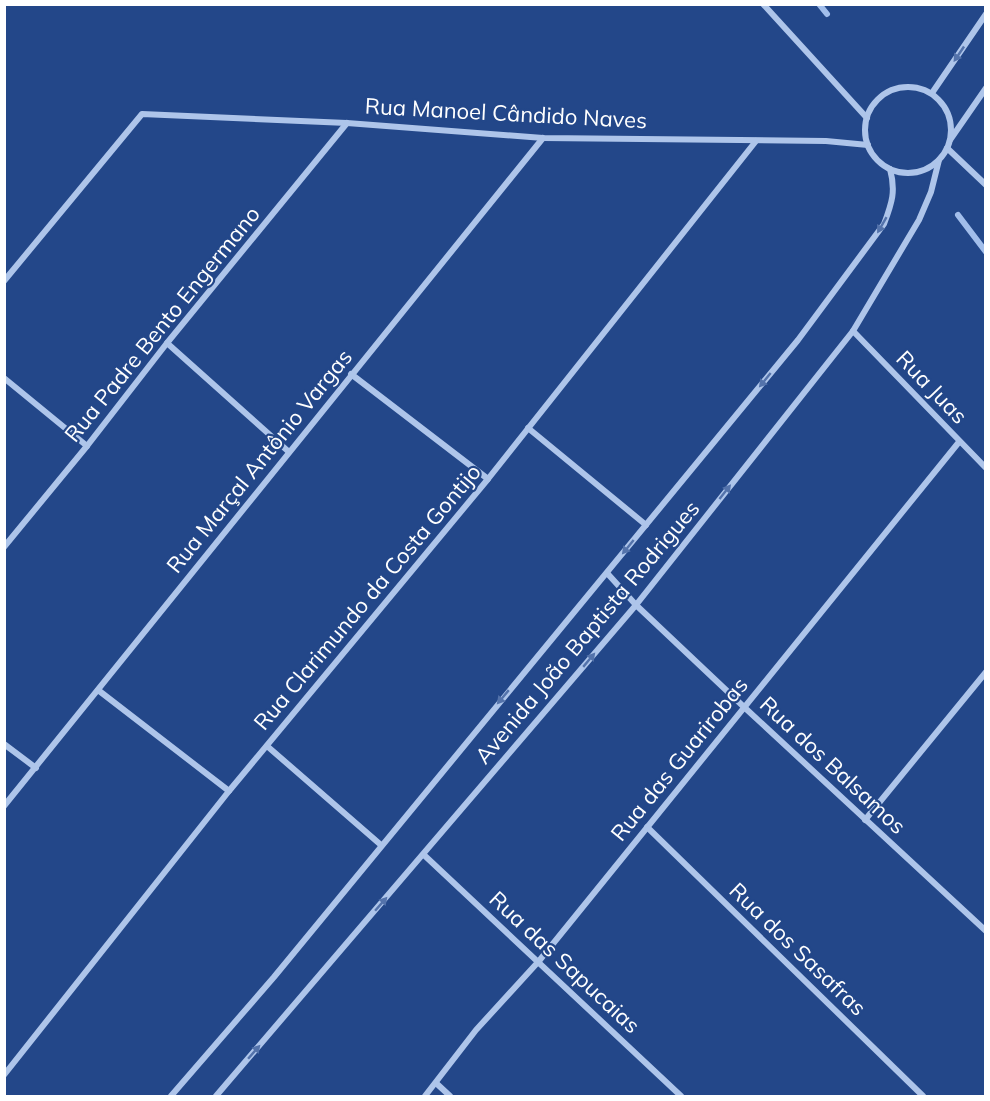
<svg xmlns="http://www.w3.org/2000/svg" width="990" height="1101" viewBox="0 0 990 1101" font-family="Mulish,sans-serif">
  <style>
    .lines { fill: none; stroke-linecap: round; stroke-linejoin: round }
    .stream { stroke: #a2beeb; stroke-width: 6 }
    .street { stroke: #aec5ea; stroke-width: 6 }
    .oneway { fill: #5473ab }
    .labels { text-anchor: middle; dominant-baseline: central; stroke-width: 4.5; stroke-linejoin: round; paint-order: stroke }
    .street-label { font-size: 22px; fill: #fff; stroke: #234789 }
  </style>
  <rect width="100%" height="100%" fill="#234789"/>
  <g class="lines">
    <g class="stream">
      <path d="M 819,4 L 827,14"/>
      <path d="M 958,215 L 986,252"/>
    </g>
    <g class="street">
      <path d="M 763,4 L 867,118"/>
      <circle cx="908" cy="130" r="43"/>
      <path d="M 932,93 L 986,14"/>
      <path d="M 950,140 L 986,88"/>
      <path d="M 947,148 L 986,185"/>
      <path d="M 4,281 L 142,114 L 347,123 L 543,138 L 826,141 L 868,145"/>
      <path d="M 853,331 L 986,468"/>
      <path d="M 167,343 L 289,452"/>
      <path d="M 351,374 L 488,479"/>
      <path d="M 4,378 L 87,446"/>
      <path d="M 528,428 L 646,525"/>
      <path d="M 4,547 L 87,446 L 167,343 L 347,123"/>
      <path d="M 607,573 L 636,605 L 744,707 L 986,931"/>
      <path d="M 98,690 L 229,791"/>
      <path d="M 4,744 L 36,768"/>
      <path d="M 267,746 L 381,845"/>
      <path d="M 4,806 L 543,138"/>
      <path d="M 865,820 L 986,672"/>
      <path d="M 647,827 L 923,1096"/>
      <path d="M 424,855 L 681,1096"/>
      <path d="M 4,1075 L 229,791 L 488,479 L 756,141"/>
      <path d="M 436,1083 L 450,1096"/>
      <path d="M 171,1096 L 274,977 L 798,340 L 884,224 C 892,203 896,191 890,169"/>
      <path d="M 216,1096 L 636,605 L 853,331 L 919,220 L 931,192 L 939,160"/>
      <path d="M 425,1096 L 476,1030 L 539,961 L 959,442"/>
    </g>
  </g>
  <defs><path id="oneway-solid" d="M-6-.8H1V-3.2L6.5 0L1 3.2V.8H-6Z" transform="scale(1.5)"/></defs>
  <g class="oneway">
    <use href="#oneway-solid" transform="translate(959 54) rotate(124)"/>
    <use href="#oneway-solid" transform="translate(882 225) rotate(120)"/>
    <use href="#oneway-solid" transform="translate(765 380) rotate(129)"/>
    <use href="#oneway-solid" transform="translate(725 492) rotate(-52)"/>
    <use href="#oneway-solid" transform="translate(628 547) rotate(129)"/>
    <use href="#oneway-solid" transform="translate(589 660) rotate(-50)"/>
    <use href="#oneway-solid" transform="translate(503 697) rotate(130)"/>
    <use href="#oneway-solid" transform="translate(381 904) rotate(-49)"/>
    <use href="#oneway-solid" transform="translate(254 1052) rotate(-49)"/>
  </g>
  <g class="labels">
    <g class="street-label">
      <text transform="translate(506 113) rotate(3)">Rua Manoel Cândido Naves</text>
      <text transform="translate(162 324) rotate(-51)">Rua Padre Bento Engermano</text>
      <text transform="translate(932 387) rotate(46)">Rua Juas</text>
      <text transform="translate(259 461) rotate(-51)">Rua Marçal Antônio Vargas</text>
      <text transform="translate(367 597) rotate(-50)">Rua Clarimundo da Costa Gontijo</text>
      <text transform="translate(587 632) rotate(-50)">Avenida João Baptista Rodrigues</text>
      <text transform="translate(679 759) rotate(-51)">Rua das Guarirobas</text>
      <text transform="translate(833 765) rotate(43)">Rua dos Balsamos</text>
      <text transform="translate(798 949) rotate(44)">Rua dos Sasafras</text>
      <text transform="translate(565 962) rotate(43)">Rua das Sapucaias</text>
    </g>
  </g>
  <rect width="990" height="1101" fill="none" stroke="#ffffff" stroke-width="12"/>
</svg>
